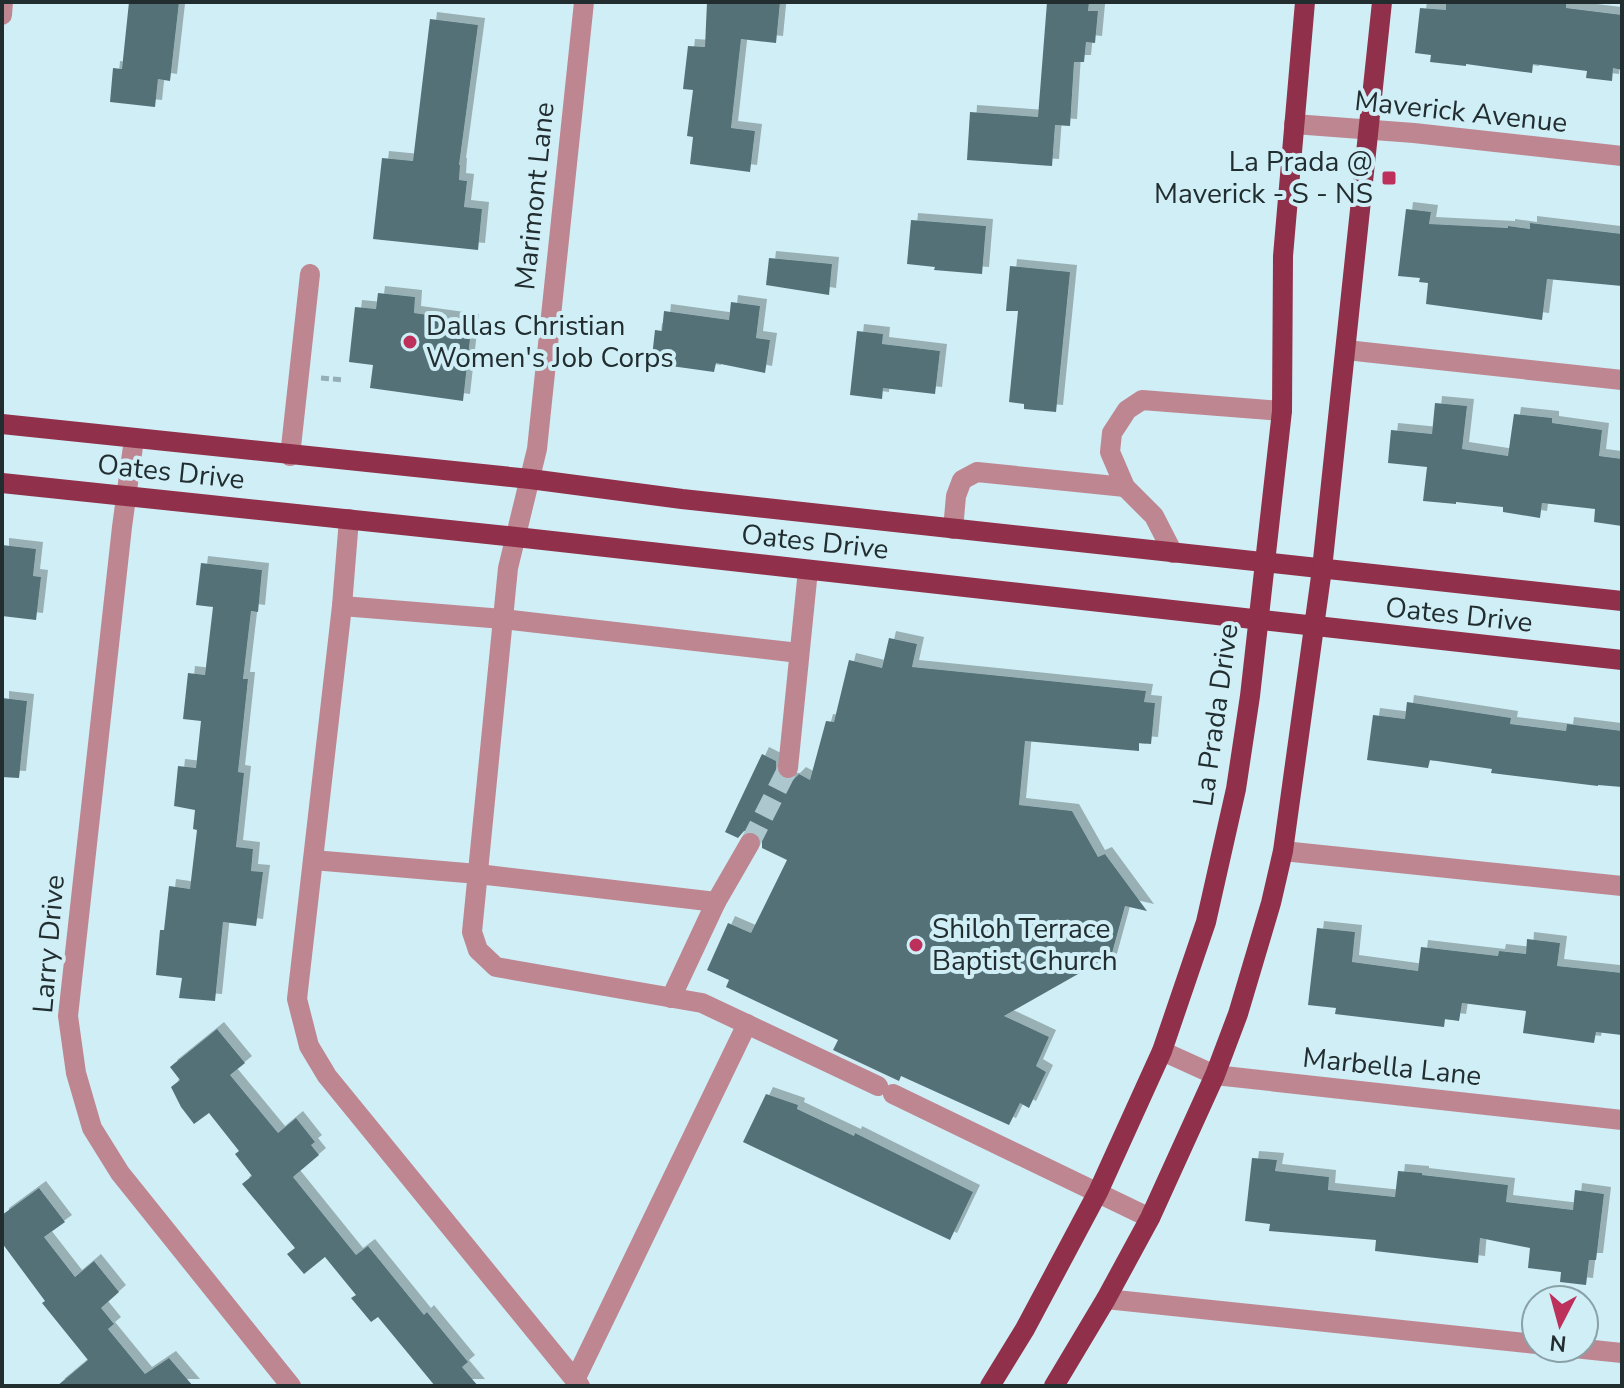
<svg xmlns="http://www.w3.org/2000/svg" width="1624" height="1388" viewBox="0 0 1624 1388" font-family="'Nunito Sans',sans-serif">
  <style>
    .building { fill: #557178; filter: url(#shadow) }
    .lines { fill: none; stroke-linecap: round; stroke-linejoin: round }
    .minor-tunnel { stroke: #acc7ce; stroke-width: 20; stroke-dasharray: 20 10; stroke-linecap: butt }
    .path { stroke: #96aeb5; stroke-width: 5; stroke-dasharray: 8 4; stroke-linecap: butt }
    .minor { stroke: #be8691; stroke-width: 20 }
    .major { stroke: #90304a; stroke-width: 20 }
    .poi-dot { fill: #be305c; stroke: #cfeef6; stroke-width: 3 }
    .labels { text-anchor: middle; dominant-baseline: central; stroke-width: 8; stroke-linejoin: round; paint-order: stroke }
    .street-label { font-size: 28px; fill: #222d30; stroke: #cfeef6 }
    .poi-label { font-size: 28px; fill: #222d30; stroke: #cfeef6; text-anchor: start }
  </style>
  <defs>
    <filter id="shadow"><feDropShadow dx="7" dy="-7" stdDeviation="0" flood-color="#0004"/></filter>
  </defs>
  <rect width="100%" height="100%" fill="#cfeef6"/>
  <g class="building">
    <path d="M 129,2 L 179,2 L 170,81 L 158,79 L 155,107 L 110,102 L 113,68 L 122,69 Z"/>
    <path d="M 707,2 L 780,2 L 776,43 L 741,39 L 731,128 L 755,131 L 750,172 L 690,164 L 693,137 L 687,136 L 693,90 L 683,89 L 688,46 L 705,47 Z"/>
    <path d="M 1047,2 L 1089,2 L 1088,11 L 1098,11 L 1095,43 L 1086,42 L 1084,62 L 1074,62 L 1070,126 L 1055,125 L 1052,166 L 967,160 L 970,112 L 1038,117 Z"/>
    <path d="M 1446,2 L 1566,2 L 1566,8 L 1622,15 L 1622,70 L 1613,68 L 1612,81 L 1586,78 L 1587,71 L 1533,64 L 1532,73 L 1466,64 L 1466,66 L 1430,62 L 1431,55 L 1415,53 L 1420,8 L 1446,10 Z"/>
    <path d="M 430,19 L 478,25 L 459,165 L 460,165 L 459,180 L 467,181 L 464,207 L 482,209 L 478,250 L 373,239 L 382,158 L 413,161 Z"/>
    <path d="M 1406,209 L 1431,212 L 1429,224 L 1508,228 L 1508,226 L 1530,229 L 1530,223 L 1622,234 L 1622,286 L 1547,279 L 1542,320 L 1426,304 L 1428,283 L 1419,282 L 1420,278 L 1398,276 Z"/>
    <path d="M 911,220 L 986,226 L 982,274 L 934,270 L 935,267 L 907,264 Z"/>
    <path d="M 769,258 L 832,264 L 829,295 L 766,285 Z"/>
    <path d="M 1010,266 L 1070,272 L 1056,412 L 1024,409 L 1024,404 L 1009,402 L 1018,311 L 1006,311 Z"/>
    <path d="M 378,293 L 415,297 L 414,313 L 472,321 L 463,401 L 370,388 L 373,365 L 349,362 L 355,307 L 376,309 Z"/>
    <path d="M 731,302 L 760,306 L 756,338 L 770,340 L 765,373 L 716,363 L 714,372 L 664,365 L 664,358 L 652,357 L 655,330 L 662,331 L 664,311 L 729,320 Z"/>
    <path d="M 857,331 L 883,334 L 882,344 L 940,351 L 935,394 L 883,388 L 882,399 L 850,395 Z"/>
    <path d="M 1435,403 L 1467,406 L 1462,449 L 1508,456 L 1514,414 L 1552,418 L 1552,423 L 1602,430 L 1599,456 L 1622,459 L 1622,526 L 1594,522 L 1595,509 L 1542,503 L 1540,518 L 1503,512 L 1503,507 L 1456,502 L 1456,504 L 1423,501 L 1427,467 L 1388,463 L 1391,430 L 1432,434 Z"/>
    <path d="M 2,545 L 36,549 L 33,576 L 41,577 L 36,620 L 2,616 Z"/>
    <path d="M 201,563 L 262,570 L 258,612 L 251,611 L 243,679 L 248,679 L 238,772 L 244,773 L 236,847 L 253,849 L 251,871 L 263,872 L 256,926 L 223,922 L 215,1001 L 179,998 L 182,978 L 156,975 L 160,930 L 164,930 L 169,886 L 190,889 L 197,830 L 193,829 L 195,810 L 174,806 L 178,766 L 196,768 L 201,721 L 183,719 L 188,673 L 205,675 L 213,607 L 196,605 Z"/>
    <path d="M 889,638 L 917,644 L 912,667 L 1146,691 L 1144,702 L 1155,703 L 1151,744 L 1139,743 L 1139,751 L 1025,741 L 1019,805 L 1072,811 L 1098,857 L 1105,854 L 1147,911 L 1125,906 L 1109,964 L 1101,961 L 1004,1016 L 1049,1037 L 1036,1066 L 1046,1072 L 1029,1108 L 1020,1103 L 1009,1125 L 901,1076 L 899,1081 L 833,1050 L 838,1040 L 726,987 L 729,980 L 707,970 L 728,923 L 751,933 L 787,860 L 762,848 L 762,837 L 756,831 L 744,831 L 738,838 L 725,832 L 762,754 L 776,761 L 776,773 L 781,779 L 793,780 L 799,774 L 810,780 L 826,721 L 834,722 L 849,660 L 882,668 Z"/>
    <path d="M 2,698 L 27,701 L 19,778 L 2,777 Z"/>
    <path d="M 1407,702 L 1511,718 L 1510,724 L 1566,731 L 1567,724 L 1622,731 L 1622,787 L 1598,785 L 1598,786 L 1491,773 L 1492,769 L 1430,760 L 1428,768 L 1367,760 L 1373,715 L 1405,719 Z"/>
    <path d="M 1317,928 L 1355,932 L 1352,962 L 1418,971 L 1421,947 L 1498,956 L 1499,951 L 1526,954 L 1527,939 L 1560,943 L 1557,966 L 1622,973 L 1622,1035 L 1596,1032 L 1594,1043 L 1523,1033 L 1526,1011 L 1462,1003 L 1459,1021 L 1445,1019 L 1444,1027 L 1335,1014 L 1336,1008 L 1308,1005 Z"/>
    <path d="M 217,1029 L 245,1063 L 230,1075 L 278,1133 L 296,1118 L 315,1142 L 311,1145 L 319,1155 L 293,1177 L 356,1255 L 368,1246 L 424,1315 L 427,1312 L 468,1362 L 462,1367 L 478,1386 L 435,1386 L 378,1317 L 371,1322 L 351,1298 L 356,1295 L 325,1257 L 304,1274 L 287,1254 L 295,1248 L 242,1184 L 252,1176 L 235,1154 L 239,1151 L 209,1113 L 194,1124 L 181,1107 L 171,1087 L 180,1080 L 170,1067 Z"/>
    <path d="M 766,1094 L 798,1105 L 797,1109 L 854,1136 L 855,1133 L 973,1192 L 950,1240 L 743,1142 Z"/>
    <path d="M 1252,1158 L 1277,1160 L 1275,1171 L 1329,1177 L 1328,1190 L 1395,1197 L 1398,1171 L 1422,1173 L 1422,1175 L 1508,1185 L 1506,1202 L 1573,1210 L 1575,1190 L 1604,1194 L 1596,1260 L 1589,1260 L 1586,1285 L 1560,1282 L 1561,1272 L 1528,1268 L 1530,1248 L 1480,1238 L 1478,1263 L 1375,1251 L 1376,1240 L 1269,1231 L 1270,1224 L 1245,1221 Z"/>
    <path d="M 39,1188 L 65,1222 L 44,1237 L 75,1277 L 94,1261 L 119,1292 L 101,1308 L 114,1324 L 108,1329 L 145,1374 L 169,1358 L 193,1386 L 57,1386 L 88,1360 L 42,1303 L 45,1301 L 2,1243 L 2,1215 Z"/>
  </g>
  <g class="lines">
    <path class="minor-tunnel" d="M 750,843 L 788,768"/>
    <path class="path" d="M 321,378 L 344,380"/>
    <g class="minor">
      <path d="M 584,2 L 537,449 L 508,568 L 472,932 L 478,950 L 496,967 L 702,1003 L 878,1086"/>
      <path d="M 2,15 L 3,2"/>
      <path d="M 1294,124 L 1414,133 L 1622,156"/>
      <path d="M 1346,350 L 1622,380"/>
      <path d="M 134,439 L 122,527 L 68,1016 L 76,1073 L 92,1128 L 120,1173 L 291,1386"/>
      <path d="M 290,456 L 310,274"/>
      <path d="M 349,519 L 342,606 L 297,999 L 309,1046 L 327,1076 L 580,1386"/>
      <path d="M 953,529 L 956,496 L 962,480 L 977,472 L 1125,487"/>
      <path d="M 1173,553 L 1154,516 L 1125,487 L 1110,452 L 1112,433 L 1127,410 L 1142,400 L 1282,411"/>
      <path d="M 342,606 L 503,619 L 799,653"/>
      <path d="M 788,768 L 808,570"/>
      <path d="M 1283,851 L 1622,886"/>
      <path d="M 313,860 L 478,874 L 716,902"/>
      <path d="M 671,998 L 716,902 L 750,843"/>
      <path d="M 1162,1051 L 1215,1075 L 1622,1120"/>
      <path d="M 893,1094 L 1150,1218"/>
      <path d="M 1106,1299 L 1536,1344"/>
      <path d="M 1574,1348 L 1622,1353"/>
      <path d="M 575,1380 L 747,1024"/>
    </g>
    <g class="major">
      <path d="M 2,424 L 530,479 L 682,499 L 1622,601"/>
      <path d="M 2,483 L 516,537 L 1622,660"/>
      <path d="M 990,1386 L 1025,1329 L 1098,1192 L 1162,1051 L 1206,922 L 1236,789 L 1250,696 L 1282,411 L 1283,256 L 1305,2"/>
      <path d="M 1054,1386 L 1106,1299 L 1150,1218 L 1215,1075 L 1238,1014 L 1271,903 L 1283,851 L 1322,569 L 1382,2"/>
    </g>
  </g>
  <g class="poi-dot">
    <rect x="1381" y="170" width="16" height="16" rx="4"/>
    <circle cx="410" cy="342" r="8"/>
    <circle cx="916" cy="945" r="8"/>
  </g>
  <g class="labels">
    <g class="street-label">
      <text transform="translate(1461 112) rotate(6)">Maverick Avenue</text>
      <text transform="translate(535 196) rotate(-84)">Marimont Lane</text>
      <text transform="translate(171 472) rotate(6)">Oates Drive</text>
      <text transform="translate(815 542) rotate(6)">Oates Drive</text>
      <text transform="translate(1459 615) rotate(6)">Oates Drive</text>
      <text transform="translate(1216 715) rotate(-82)">La Prada Drive</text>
      <text transform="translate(49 944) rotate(-85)">Larry Drive</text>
      <text transform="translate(1392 1067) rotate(6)">Marbella Lane</text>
    </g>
    <g class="poi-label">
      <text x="1373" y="162" text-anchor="end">La Prada @<tspan x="1373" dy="32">Maverick - S - NS</tspan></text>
      <text x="426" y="326">Dallas Christian<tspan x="426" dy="32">Women's Job Corps</tspan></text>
      <text x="932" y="929">Shiloh Terrace<tspan x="932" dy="32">Baptist Church</tspan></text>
    </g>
  </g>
  <rect width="1624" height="1388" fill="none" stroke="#222d30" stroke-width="8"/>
  <g transform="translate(1560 1324) rotate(186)"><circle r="38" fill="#cfeef6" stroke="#8aa1a7" stroke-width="2"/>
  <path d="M0-6L14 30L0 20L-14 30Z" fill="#be305c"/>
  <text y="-12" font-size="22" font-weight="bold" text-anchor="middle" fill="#222d30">N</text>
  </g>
</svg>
